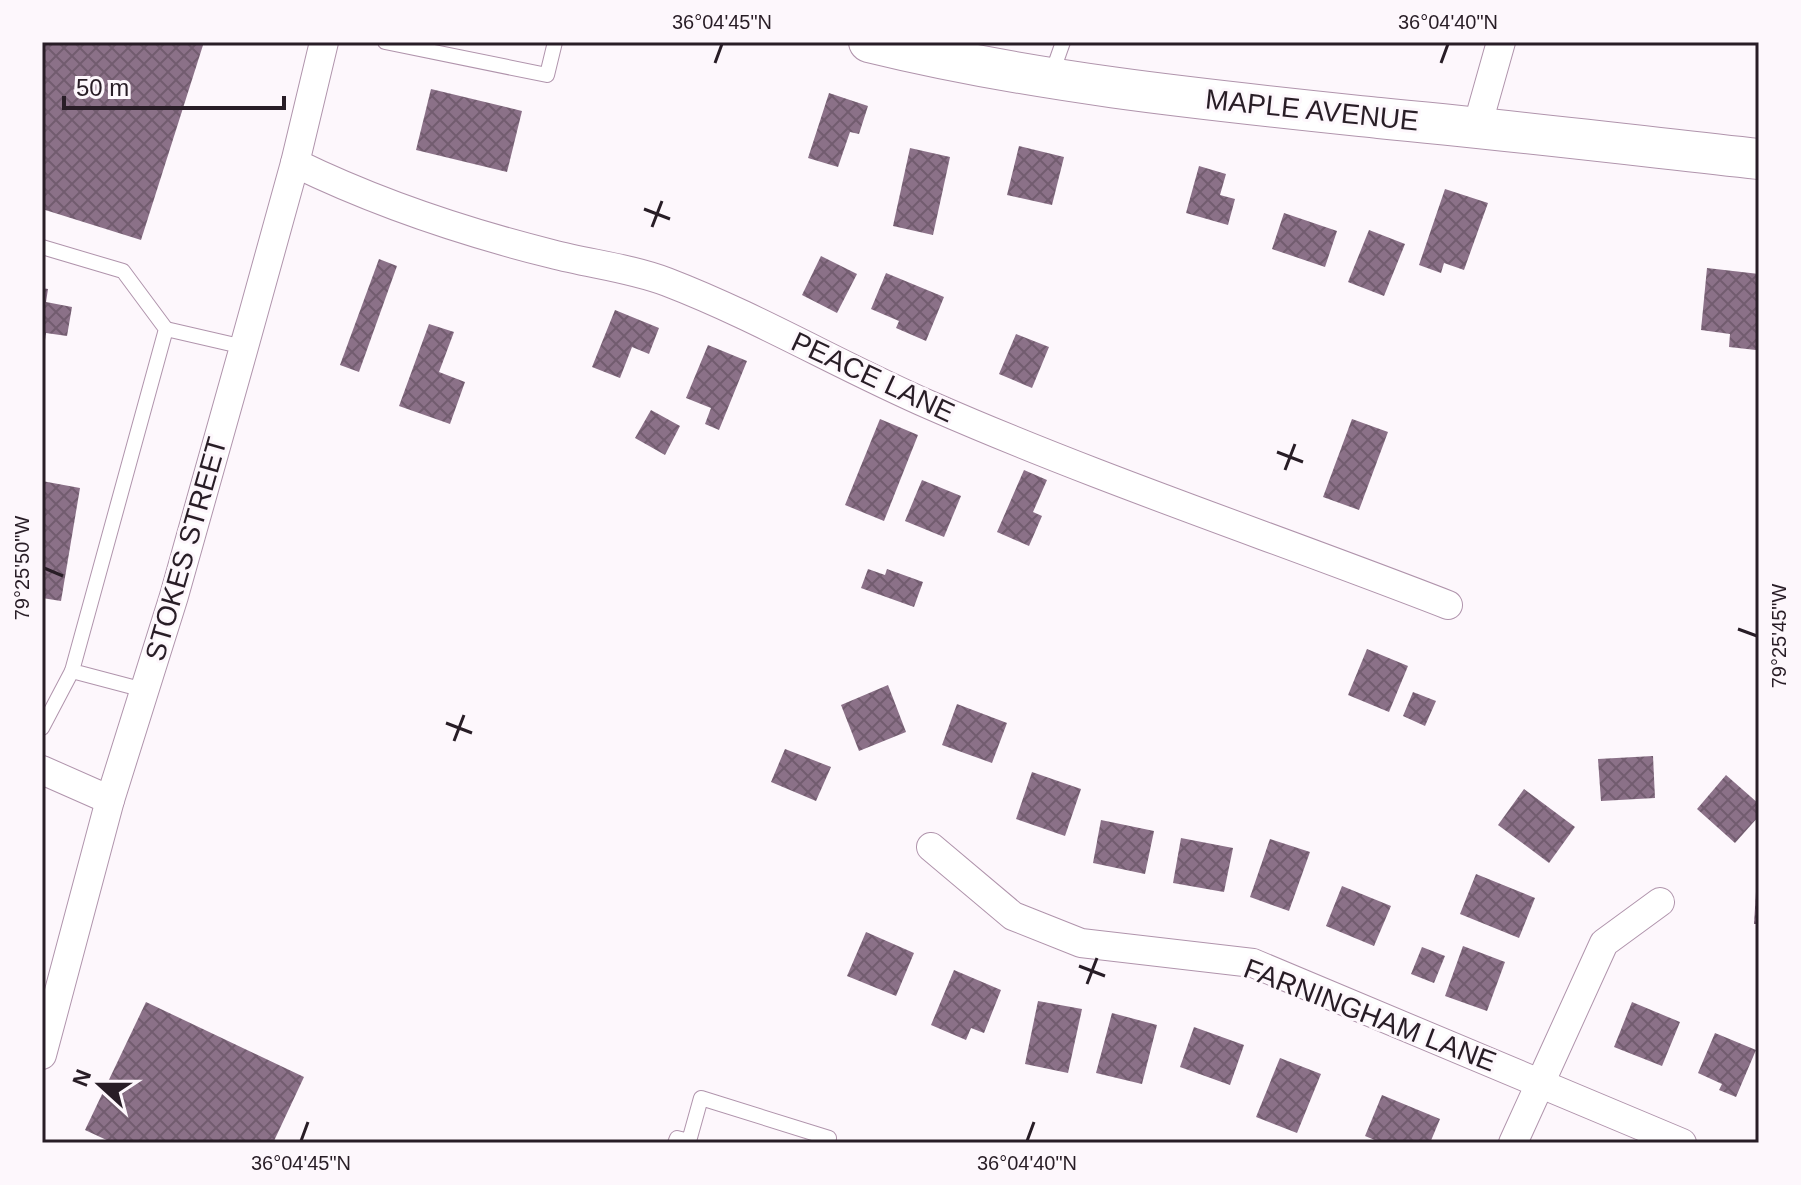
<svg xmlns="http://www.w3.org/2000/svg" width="1801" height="1185" viewBox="0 0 1801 1185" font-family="Arial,sans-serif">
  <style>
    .building { fill: url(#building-cross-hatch) }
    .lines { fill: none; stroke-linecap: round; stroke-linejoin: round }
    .lane-casing { stroke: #b094ac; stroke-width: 16 }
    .street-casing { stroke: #b094ac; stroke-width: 30 }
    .secondary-casing { stroke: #b094ac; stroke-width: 42 }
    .lane { stroke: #fff; stroke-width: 14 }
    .street { stroke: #fff; stroke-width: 28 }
    .secondary { stroke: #fff; stroke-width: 40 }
    .ticks { fill: none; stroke: #281d26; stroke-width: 3 }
    .labels { text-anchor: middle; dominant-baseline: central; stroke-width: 6; stroke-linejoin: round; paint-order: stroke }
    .street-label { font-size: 28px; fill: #281d26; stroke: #fdf7fc }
    .neatline { fill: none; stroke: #281d26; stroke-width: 3 }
    .ticks-label { font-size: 20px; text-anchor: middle; fill: #281d26 }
  </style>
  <defs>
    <pattern id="building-cross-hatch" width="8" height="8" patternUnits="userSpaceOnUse" patternTransform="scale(2)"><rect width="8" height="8" fill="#8b7188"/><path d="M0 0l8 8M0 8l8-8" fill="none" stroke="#725c6f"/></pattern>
  </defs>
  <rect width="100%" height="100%" fill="#fdf7fc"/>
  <g class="building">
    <path d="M 42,42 L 204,42 L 141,240 L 42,209 Z"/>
    <path d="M 431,89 L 522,111 L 507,172 L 416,150 Z"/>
    <path d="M 829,93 L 868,106 L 859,134 L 850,132 L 838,167 L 808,158 Z"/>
    <path d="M 1019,146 L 1064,157 L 1052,205 L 1007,195 Z"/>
    <path d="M 910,148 L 950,157 L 933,235 L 893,226 Z"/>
    <path d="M 1199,166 L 1226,174 L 1220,195 L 1235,199 L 1228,225 L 1186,213 Z"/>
    <path d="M 1445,189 L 1488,203 L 1464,270 L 1444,263 L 1441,273 L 1419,265 Z"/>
    <path d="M 1284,213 L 1337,231 L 1325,267 L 1272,249 Z"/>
    <path d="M 1369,230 L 1405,244 L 1384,296 L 1348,282 Z"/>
    <path d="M 821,256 L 857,274 L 837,313 L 802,295 Z"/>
    <path d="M 379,259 L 397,266 L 359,372 L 340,365 Z"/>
    <path d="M 1707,268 L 1759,274 L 1756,350 L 1729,347 L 1730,334 L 1701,330 Z"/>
    <path d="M 886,273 L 944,297 L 926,341 L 896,328 L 899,321 L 871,309 Z"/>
    <path d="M 42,288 L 48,289 L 46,302 L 72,307 L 67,336 L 46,333 L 44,347 Z"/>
    <path d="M 615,310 L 659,328 L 649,354 L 632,347 L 620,378 L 592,367 Z"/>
    <path d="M 429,324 L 454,332 L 439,372 L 465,382 L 450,424 L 399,406 Z"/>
    <path d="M 1016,334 L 1049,347 L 1032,388 L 999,374 Z"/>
    <path d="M 708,345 L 747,361 L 719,430 L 705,424 L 711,408 L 686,398 Z"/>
    <path d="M 651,410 L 680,426 L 665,455 L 635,438 Z"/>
    <path d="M 880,419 L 918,435 L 884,521 L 845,505 Z"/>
    <path d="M 1352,419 L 1388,432 L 1359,510 L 1323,497 Z"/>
    <path d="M 1024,470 L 1047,480 L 1033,512 L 1042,516 L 1029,546 L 997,532 Z"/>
    <path d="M 922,480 L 961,496 L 944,537 L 905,521 Z"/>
    <path d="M 42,481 L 80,488 L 61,601 L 42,598 Z"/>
    <path d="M 868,569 L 885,575 L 887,569 L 923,582 L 914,607 L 861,588 Z"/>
    <path d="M 1367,649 L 1408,666 L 1389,712 L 1348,695 Z"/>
    <path d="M 888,685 L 906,732 L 859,751 L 841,705 Z"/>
    <path d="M 1413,692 L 1436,701 L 1425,726 L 1403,716 Z"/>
    <path d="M 957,704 L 1007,723 L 992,763 L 942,745 Z"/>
    <path d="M 785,749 L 831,767 L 816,801 L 771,782 Z"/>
    <path d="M 1653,756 L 1655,798 L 1601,801 L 1598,759 Z"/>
    <path d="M 1032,772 L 1081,789 L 1065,836 L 1016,819 Z"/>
    <path d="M 1726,775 L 1759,804 L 1759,816 L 1735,843 L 1697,809 Z"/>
    <path d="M 1524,789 L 1575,827 L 1549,863 L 1498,825 Z"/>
    <path d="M 1101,820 L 1154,831 L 1145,874 L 1093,863 Z"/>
    <path d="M 1181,838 L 1233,848 L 1224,892 L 1173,883 Z"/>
    <path d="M 1270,839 L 1310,852 L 1289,911 L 1250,897 Z"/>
    <path d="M 1476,874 L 1535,898 L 1519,938 L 1460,914 Z"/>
    <path d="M 1757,876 L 1759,876 L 1759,924 L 1754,924 Z"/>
    <path d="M 1342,886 L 1391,906 L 1374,946 L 1326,926 Z"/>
    <path d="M 866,932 L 914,953 L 896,996 L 847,976 Z"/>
    <path d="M 1463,946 L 1505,962 L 1487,1011 L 1445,996 Z"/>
    <path d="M 1422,947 L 1445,956 L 1434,983 L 1411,974 Z"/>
    <path d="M 954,970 L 1001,990 L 984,1033 L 971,1028 L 966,1040 L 931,1025 Z"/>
    <path d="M 1038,1001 L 1082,1009 L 1068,1073 L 1025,1064 Z"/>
    <path d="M 146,1002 L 304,1077 L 273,1143 L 113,1143 L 85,1130 Z"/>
    <path d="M 1632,1002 L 1680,1022 L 1662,1066 L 1614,1047 Z"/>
    <path d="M 1112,1013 L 1157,1025 L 1142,1084 L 1096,1073 Z"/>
    <path d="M 1194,1027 L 1244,1045 L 1230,1085 L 1180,1067 Z"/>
    <path d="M 1715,1033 L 1756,1050 L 1736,1097 L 1719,1090 L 1722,1084 L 1698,1073 Z"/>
    <path d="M 1280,1058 L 1321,1074 L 1297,1133 L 1256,1117 Z"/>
    <path d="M 1382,1095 L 1440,1119 L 1430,1143 L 1382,1143 L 1365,1136 Z"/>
  </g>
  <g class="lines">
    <g class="lane-casing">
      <g id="lane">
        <path d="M 385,42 L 547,75 L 555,42"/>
        <path d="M 1051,76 L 1063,42"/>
        <path d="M 42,247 L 123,271 L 166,329 L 72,671 L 144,690"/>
        <path d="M 166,329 L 244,347"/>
        <path d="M 42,728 L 72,671"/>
        <path d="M 675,1143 L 677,1138 L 689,1141 L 701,1098 L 829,1138"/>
      </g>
    </g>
    <g class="street-casing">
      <g id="street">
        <path d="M 1477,127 L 1501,42"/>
        <path d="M 295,163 C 377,203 464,232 552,254 C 590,264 630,268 667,282 C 758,317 842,367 932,406 C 1101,480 1276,538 1448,605"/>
        <path d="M 42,770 L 110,800"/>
        <path d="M 931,847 L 1013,916 L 1081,943 L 1253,963 L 1682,1143"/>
        <path d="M 42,1055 L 110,800 L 174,596 L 244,347 L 295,163 L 324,42"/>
        <path d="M 1513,1143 L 1604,943 L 1660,902"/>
      </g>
    </g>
    <g class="secondary-casing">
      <path id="secondary" d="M 869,42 C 1036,83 1207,100 1379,118 C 1506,130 1632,145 1759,159"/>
    </g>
    <use href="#lane" class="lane"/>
    <use href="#street" class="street"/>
    <use href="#secondary" class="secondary"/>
  </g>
  <path class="ticks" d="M 715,63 L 722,44M 1441,63 L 1448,44M 644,209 L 670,219M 652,227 L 662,201M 1277,452 L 1303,462M 1285,470 L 1295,444M 44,568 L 63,576M 1738,629 L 1757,636M 446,723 L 472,733M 454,741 L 464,715M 1079,966 L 1105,976M 1087,984 L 1097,958M 301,1141 L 308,1122M 1027,1141 L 1034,1122"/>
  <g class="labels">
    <g class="street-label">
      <text transform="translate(1312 110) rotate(6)">MAPLE AVENUE</text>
      <text transform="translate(873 377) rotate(25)">PEACE LANE</text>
      <text transform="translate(186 549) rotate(-74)">STOKES STREET</text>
      <text transform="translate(1370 1015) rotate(21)">FARNINGHAM LANE</text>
    </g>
  </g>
  <rect width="1801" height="1185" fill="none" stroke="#fdf7fc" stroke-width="88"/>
  <g transform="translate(100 1085) rotate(291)" stroke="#fdf7fc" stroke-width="6" paint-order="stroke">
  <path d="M0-6L14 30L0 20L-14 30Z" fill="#281d26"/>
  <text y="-12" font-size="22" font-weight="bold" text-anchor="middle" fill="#281d26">N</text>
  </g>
  <path d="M64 96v12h220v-12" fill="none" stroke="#281d26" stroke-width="4"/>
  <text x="76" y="96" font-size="24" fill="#281d26" stroke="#fdf7fc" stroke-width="6" paint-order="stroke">50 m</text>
  <rect x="44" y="44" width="1713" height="1097" class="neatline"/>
  <g class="ticks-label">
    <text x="722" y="29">36°04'45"N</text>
    <text x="1448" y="29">36°04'40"N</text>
    <text transform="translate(22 568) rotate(-90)" y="7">79°25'50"W</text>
    <text transform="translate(1779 636) rotate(-90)" y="7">79°25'45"W</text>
    <text x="301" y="1170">36°04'45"N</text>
    <text x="1027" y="1170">36°04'40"N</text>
  </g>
</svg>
